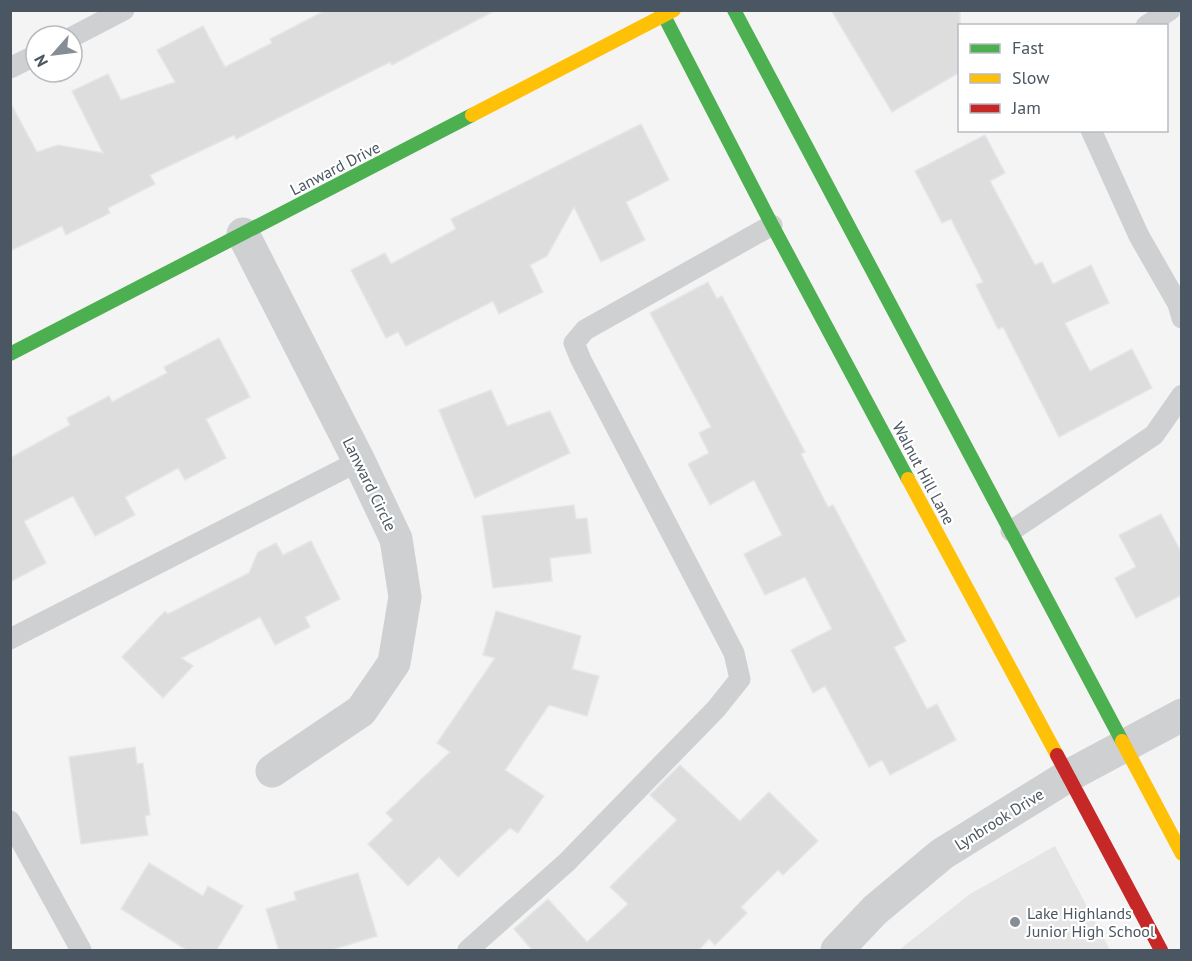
<svg xmlns="http://www.w3.org/2000/svg" width="1192" height="961" viewBox="0 0 1192 961" font-family="'PT Sans',sans-serif">
  <style>
    .education { fill: #e6e5e6 }
    .building { fill: #ddddde; stroke: #e5e6e7; stroke-width: 1.5 }
    .lines { fill: none; stroke-linecap: round; stroke-linejoin: round }
    .lane { stroke: #ced0d2; stroke-width: 21 }
    .street { stroke: #ced0d2; stroke-width: 33 }
    .fast { stroke: #4caf50; stroke-width: 14 }
    .slow { stroke: #ffc107; stroke-width: 14 }
    .jam { stroke: #c62828; stroke-width: 14 }
    .poi-dot { fill: #868d94; stroke: #fff; stroke-width: 2 }
    .labels { text-anchor: middle; dominant-baseline: central; stroke-width: 4.5; stroke-linejoin: round; paint-order: stroke }
    .street-label { font-size: 16px; fill: #4a5661; stroke: #fff }
    .poi-label { font-size: 16px; fill: #4a5661; stroke: #fff; text-anchor: start }
  </style>
  <rect width="100%" height="100%" fill="#f4f4f4"/>
  <path class="education" d="M 1055,846 L 1110,950 L 899,950 L 970,894 Z"/>
  <g class="building">
    <path d="M 326,10 L 496,10 L 392,65 L 390,62 L 236,139 L 234,135 L 150,175 L 155,184 L 108,208 L 110,213 L 66,235 L 62,226 L 10,251 L 10,102 L 37,152 L 58,145 L 103,153 L 72,91 L 108,74 L 121,100 L 175,82 L 157,50 L 203,26 L 225,67 L 272,43 L 270,39 Z"/>
    <path d="M 831,10 L 960,10 L 960,72 L 892,112 Z"/>
    <path d="M 641,124 L 669,180 L 626,202 L 645,240 L 601,262 L 574,207 L 547,256 L 530,265 L 543,292 L 499,314 L 493,301 L 406,346 L 398,332 L 386,338 L 351,270 L 385,253 L 391,264 L 456,229 L 451,219 Z"/>
    <path d="M 985,135 L 1005,173 L 990,181 L 1035,265 L 1042,262 L 1053,284 L 1091,265 L 1109,303 L 1065,323 L 1090,371 L 1132,349 L 1152,388 L 1059,437 L 1003,327 L 998,329 L 976,285 L 983,282 L 951,219 L 942,223 L 915,171 Z"/>
    <path d="M 708,282 L 717,299 L 722,296 L 805,452 L 801,454 L 828,507 L 833,505 L 906,641 L 894,647 L 927,709 L 937,704 L 956,740 L 890,775 L 882,760 L 869,767 L 825,686 L 813,693 L 791,650 L 832,629 L 805,577 L 765,595 L 744,554 L 782,535 L 754,480 L 710,505 L 688,464 L 709,453 L 699,433 L 711,427 L 650,313 Z"/>
    <path d="M 219,338 L 250,397 L 206,419 L 226,458 L 185,480 L 178,468 L 125,497 L 135,515 L 95,536 L 73,496 L 24,521 L 46,563 L 10,582 L 10,458 L 70,425 L 67,418 L 109,396 L 112,402 L 167,373 L 164,367 Z"/>
    <path d="M 491,390 L 507,426 L 550,411 L 570,453 L 475,498 L 439,410 Z"/>
    <path d="M 574,505 L 576,519 L 587,518 L 591,553 L 550,558 L 552,581 L 493,588 L 482,516 Z"/>
    <path d="M 1161,514 L 1182,554 L 1182,595 L 1136,618 L 1115,578 L 1136,567 L 1119,535 Z"/>
    <path d="M 311,541 L 340,599 L 305,617 L 310,627 L 275,645 L 260,617 L 181,658 L 193,666 L 163,698 L 122,657 L 165,611 L 168,614 L 249,573 L 258,552 L 276,543 L 283,555 Z"/>
    <path d="M 496,611 L 581,636 L 572,669 L 599,676 L 587,716 L 549,705 L 505,770 L 544,796 L 518,833 L 510,828 L 458,877 L 439,857 L 408,886 L 368,844 L 393,820 L 386,813 L 450,752 L 437,743 L 495,658 L 483,655 Z"/>
    <path d="M 135,747 L 137,764 L 143,763 L 150,815 L 145,816 L 148,835 L 81,844 L 69,757 Z"/>
    <path d="M 680,765 L 740,821 L 769,792 L 818,841 L 783,875 L 778,870 L 741,907 L 747,913 L 715,945 L 709,939 L 698,951 L 533,951 L 514,929 L 548,899 L 587,942 L 628,904 L 610,887 L 677,820 L 650,795 Z"/>
    <path d="M 149,863 L 203,896 L 208,886 L 243,906 L 216,951 L 188,951 L 121,909 Z"/>
    <path d="M 358,873 L 377,936 L 328,951 L 279,951 L 266,909 L 296,900 L 294,892 Z"/>
  </g>
  <g class="lines">
    <g class="lane">
      <path d="M 1146,26 L 1170,10"/>
      <path d="M 72,37 L 124,10"/>
      <path d="M 10,68 L 36,55"/>
      <path d="M 1091,130 L 1139,236 L 1178,304 L 1182,318"/>
      <path d="M 1011,531 L 1154,435 L 1182,395"/>
      <path d="M 10,639 L 359,461"/>
      <path d="M 10,821 L 81,950"/>
      <path d="M 468,950 L 567,862 L 716,709 L 740,679 L 734,653 L 581,360 L 574,343 L 585,330 L 772,225"/>
    </g>
    <g class="street">
      <path d="M 243,234 L 359,461 L 396,539 L 405,597 L 394,663 L 361,711 L 272,771"/>
      <path d="M 837,950 L 875,910 L 942,854 L 1068,776 L 1182,715"/>
    </g>
    <g class="fast">
      <path d="M 661,10 L 772,225 L 908,479"/>
      <path d="M 734,10 L 1122,741"/>
      <path d="M 10,354 L 472,115"/>
    </g>
    <g class="slow">
      <path d="M 472,115 L 674,10"/>
      <path d="M 908,479 L 1057,755"/>
      <path d="M 1122,741 L 1182,854"/>
    </g>
    <path class="jam" d="M 1057,755 L 1161,950"/>
  </g>
  <circle class="poi-dot" cx="1015" cy="922" r="6"/>
  <g class="labels">
    <g class="street-label">
      <text transform="translate(335 168) rotate(-27)">Lanward Drive</text>
      <text transform="translate(924 473) rotate(62)">Walnut Hill Lane</text>
      <text transform="translate(370 484) rotate(64)">Lanward Circle</text>
      <text transform="translate(999 819) rotate(-32)">Lynbrook Drive</text>
    </g>
    <g class="poi-label">
      <text x="1027" y="913">Lake Highlands<tspan x="1027" dy="18">Junior High School</tspan></text>
    </g>
  </g>
  <rect width="1192" height="961" fill="none" stroke="#4a5661" stroke-width="24"/>
  <rect x="958" y="24" width="210" height="108" fill="#ffffff" stroke="#b7bbc0" stroke-width="1.5"/>
  <rect x="970" y="44" width="30" height="9" fill="#4caf50" stroke="#b7bbc0" stroke-width="1.5"/>
  <text x="1012" y="54" font-size="18" fill="#4a5661">Fast</text>
  <rect x="970" y="74" width="30" height="9" fill="#ffc107" stroke="#b7bbc0" stroke-width="1.5"/>
  <text x="1012" y="84" font-size="18" fill="#4a5661">Slow</text>
  <rect x="970" y="104" width="30" height="9" fill="#c62828" stroke="#b7bbc0" stroke-width="1.5"/>
  <text x="1012" y="114" font-size="18" fill="#4a5661">Jam</text>
  <g transform="translate(54 54) rotate(242)"><circle r="28" fill="#ffffff" stroke="#b7bbc0" stroke-width="1.5"/>
  <path d="M0-4.5L10 22L0 15L-10 22Z" fill="#868d94"/>
  <text y="-9" font-size="16" font-weight="bold" text-anchor="middle" fill="#4a5661">N</text>
  </g>
</svg>
